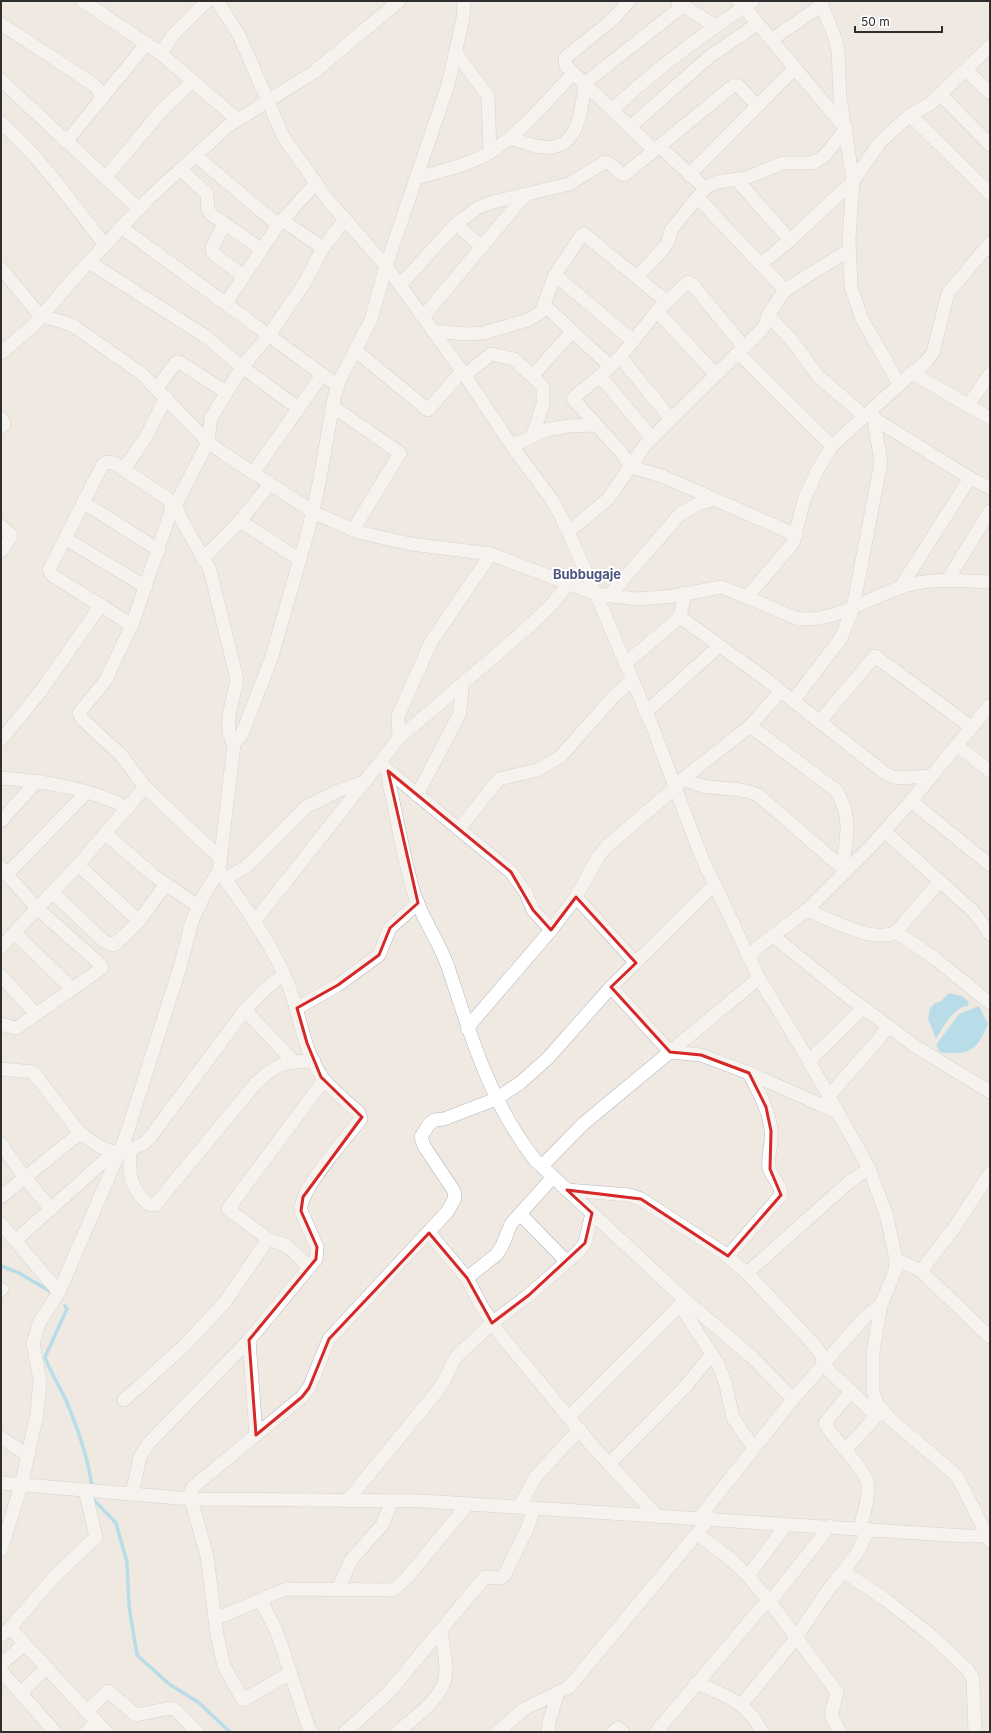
<svg xmlns="http://www.w3.org/2000/svg" width="991" height="1733" viewBox="0 0 991 1733" font-family="Inter,sans-serif">
  <style>
    .water { fill: #75cff0 }
    .lines { fill: none; stroke-linecap: round; stroke-linejoin: round }
    .stream { stroke: #75cff0; stroke-width: 3.5 }
    .minor-casing { stroke: #b4b7c1; stroke-width: 14 }
    .minor { stroke: #fff; stroke-width: 13 }
    .marked { fill: none; stroke: #d62828; stroke-width: 3; stroke-linejoin: round }
    .labels { text-anchor: middle; dominant-baseline: central; stroke-width: 4; stroke-linejoin: round; paint-order: stroke }
    .quarter-label { font-size: 13px; font-weight: bold; fill: #4d5680; stroke: #fff }
  </style>
  <rect width="100%" height="100%" fill="#efe9e1"/>
  <g class="water">
    <path d="M 949,993 L 962,996 L 969,1002 L 968,1006 C 955,1006 942,1028 936,1039 L 928,1019 L 930,1008 L 935,1003 L 940,1002 Z"/>
    <path d="M 979,1006 L 988,1024 C 977,1051 968,1056 940,1052 L 936,1045 L 959,1014 Z"/>
  </g>
  <g class="lines">
    <g class="stream">
      <path d="M 1,1266 L 19,1273 L 53,1293"/>
      <path d="M 65,1306 L 67,1309 L 45,1357 C 51,1374 61,1388 68,1405 C 79,1432 89,1460 92,1488"/>
      <path d="M 93,1496 L 93,1499 L 116,1523 L 127,1562 L 129,1606 L 137,1655 L 169,1684 L 198,1702 L 230,1732"/>
    </g>
    <g class="minor-casing">
      <g id="minor">
        <path d="M 83,1 L 160,53 L 238,120"/>
        <path d="M 217,1 L 239,35 L 284,138 L 328,200 L 386,266 L 400,285 L 462,371 L 512,446 L 552,500 L 561,516 L 596,594 L 653,728 L 701,856 L 759,978 L 809,1061 L 869,1168 L 886,1214 L 896,1259 L 895,1271 L 881,1305 L 873,1352 L 873,1391 L 877,1403 L 888,1417 L 957,1476 L 990,1541"/>
        <path d="M 629,1 L 613,19 L 565,58 L 566,66 L 654,150"/>
        <path d="M 820,1 L 835,38 L 838,51 L 840,97 L 853,181 L 849,239 L 851,287 L 862,319 L 899,384"/>
        <path d="M 678,2 L 715,26"/>
        <path d="M 1,24 L 91,83 L 97,88 L 102,97"/>
        <path d="M 771,40 L 822,5"/>
        <path d="M 160,53 L 175,33 L 207,1"/>
        <path d="M 456,53 L 488,96 L 490,152"/>
        <path d="M 966,70 L 990,93"/>
        <path d="M 1,80 L 139,209"/>
        <path d="M 940,94 L 990,145"/>
        <path d="M 613,109 C 656,68 703,34 753,1"/>
        <path d="M 910,115 L 990,194"/>
        <path d="M 1,123 C 41,158 72,203 105,245"/>
        <path d="M 631,126 L 709,57 L 757,24"/>
        <path d="M 510,138 C 523,142 539,149 552,147 C 580,144 582,105 585,83 L 684,5"/>
        <path d="M 66,142 L 147,43"/>
        <path d="M 659,146 L 705,188"/>
        <path d="M 196,156 L 278,225"/>
        <path d="M 181,169 L 207,194 L 208,210 L 212,215 L 261,249"/>
        <path d="M 689,175 L 795,68"/>
        <path d="M 105,178 L 163,109 L 193,81"/>
        <path d="M 416,178 C 441,171 470,165 492,151 C 523,131 548,99 574,73"/>
        <path d="M 736,179 L 790,240"/>
        <path d="M 698,198 L 785,290"/>
        <path d="M 282,220 L 323,248"/>
        <path d="M 224,224 L 212,248 L 213,253 L 243,276"/>
        <path d="M 456,224 L 482,247"/>
        <path d="M 121,227 L 338,386"/>
        <path d="M 89,262 L 205,336 L 242,367 L 298,408"/>
        <path d="M 761,264 L 790,240 L 853,181 L 880,142 L 910,115 L 930,104 L 990,46"/>
        <path d="M 1,268 L 37,312 L 40,315 L 72,325 L 142,374 L 208,442 L 226,455 L 313,512 L 358,532 L 411,544 L 491,554 L 596,594 L 637,599 L 674,596 L 722,587 L 796,618 C 832,625 874,594 908,585 C 937,578 961,581 990,582"/>
        <path d="M 555,275 L 633,341"/>
        <path d="M 637,277 L 664,248 L 668,242 L 671,230 L 705,188 L 717,182 L 746,178 L 783,163 L 813,163 L 824,156 L 846,129 L 739,1"/>
        <path d="M 400,285 L 456,224 L 479,207 L 493,202 L 569,184 L 605,162 C 614,164 616,172 624,175 L 734,85 L 739,86 L 757,106"/>
        <path d="M 226,303 L 278,225 L 316,183"/>
        <path d="M 544,305 L 610,366"/>
        <path d="M 657,311 L 716,375"/>
        <path d="M 768,315 L 794,343 L 818,376 L 864,416"/>
        <path d="M 423,317 L 525,195"/>
        <path d="M 433,331 L 466,334 L 483,333 L 528,320 L 541,312 L 555,275 L 581,236 L 584,234 L 667,302"/>
        <path d="M 744,347 L 692,284 L 688,282 L 657,311 L 620,357 L 600,376 L 573,398 L 573,399 L 621,452 L 631,467 L 662,476 L 796,535"/>
        <path d="M 355,350 L 428,410 L 462,371"/>
        <path d="M 1,353 L 35,324 L 75,277 L 149,198 L 228,126 L 314,72 L 399,1"/>
        <path d="M 738,353 L 832,446"/>
        <path d="M 620,357 L 671,419"/>
        <path d="M 912,373 L 990,418"/>
        <path d="M 465,375 L 491,354 L 514,359 L 543,387 L 543,404 L 532,437"/>
        <path d="M 532,376 L 572,332"/>
        <path d="M 600,376 L 652,438"/>
        <path d="M 157,388 L 176,362 L 179,362 L 226,392"/>
        <path d="M 968,405 L 990,374"/>
        <path d="M 332,406 L 400,453 L 353,530"/>
        <path d="M 1,418 L 4,424 L 1,427"/>
        <path d="M 873,418 L 970,478 L 990,488"/>
        <path d="M 512,446 L 546,430 L 569,426 L 596,425"/>
        <path d="M 124,469 L 146,437 L 166,397"/>
        <path d="M 253,473 L 322,375"/>
        <path d="M 175,502 L 179,515 L 210,570 L 236,675 L 237,681 C 233,700 222,727 234,744"/>
        <path d="M 84,503 L 159,550"/>
        <path d="M 171,504 L 178,500 L 208,442 L 211,418 L 242,367 L 269,335 L 304,284 L 323,248 L 345,219"/>
        <path d="M 240,521 L 300,560"/>
        <path d="M 1,526 L 11,535 L 11,537 L 1,551"/>
        <path d="M 568,532 L 608,499 L 645,445 L 764,327 L 770,312 L 785,290 L 849,250"/>
        <path d="M 66,539 L 146,587"/>
        <path d="M 203,559 L 240,521 L 270,484"/>
        <path d="M 948,579 L 990,511"/>
        <path d="M 900,588 L 970,478"/>
        <path d="M 609,596 L 680,514 L 698,504 L 712,500"/>
        <path d="M 747,597 L 793,543 L 804,500 L 816,473 L 832,446 L 912,373 L 924,364 L 933,353 L 948,293 L 990,243"/>
        <path d="M 680,617 L 763,677 L 886,774 L 897,778 L 931,776"/>
        <path d="M 132,625 L 53,576 L 49,570 L 103,464 L 107,462 L 114,463 L 168,499 L 172,508 L 132,625 L 105,681 L 79,713 L 82,719 L 121,755 L 145,787 L 221,859"/>
        <path d="M 625,664 L 680,617 L 685,593"/>
        <path d="M 793,701 L 841,638 L 853,608 L 881,462 L 872,409"/>
        <path d="M 646,712 L 719,646"/>
        <path d="M 820,721 L 875,656 L 971,727"/>
        <path d="M 750,726 L 837,791 C 852,817 847,840 842,867"/>
        <path d="M 399,738 L 398,716 L 431,642 L 491,554"/>
        <path d="M 1,740 L 40,692 L 101,605"/>
        <path d="M 956,745 L 990,771"/>
        <path d="M 385,768 L 511,872 L 526,893 L 533,910 L 551,930"/>
        <path d="M 388,771 L 389,783 C 397,818 403,855 413,890 C 421,918 440,942 449,970 C 471,1037 491,1104 535,1160 L 685,1300 L 752,1357 L 793,1399"/>
        <path d="M 1,778 C 44,781 90,788 128,808"/>
        <path d="M 684,778 C 705,793 735,784 758,795 L 846,871"/>
        <path d="M 417,795 L 459,715 L 461,702 L 462,684"/>
        <path d="M 911,801 L 990,865"/>
        <path d="M 1,821 L 37,781"/>
        <path d="M 459,829 L 499,779 L 537,770 L 561,756 L 614,696 L 633,680"/>
        <path d="M 884,831 L 973,911 L 990,934"/>
        <path d="M 106,834 L 153,875 L 199,907"/>
        <path d="M 78,865 L 139,921"/>
        <path d="M 1,868 L 38,909 L 100,964 L 102,968 L 18,1027 L 15,1028 L 1,1024"/>
        <path d="M 7,874 L 87,792"/>
        <path d="M 225,879 L 247,866 L 306,807 L 338,791 L 366,781"/>
        <path d="M 53,893 L 105,942 L 114,945 L 139,921 L 166,884"/>
        <path d="M 576,897 L 636,963"/>
        <path d="M 807,910 C 829,919 874,944 896,932 L 940,881"/>
        <path d="M 254,922 L 399,738 L 525,630 L 553,603 L 568,584"/>
        <path d="M 896,932 L 933,957 L 990,1003"/>
        <path d="M 15,933 L 71,988"/>
        <path d="M 773,936 L 850,998 L 915,1046 L 990,1092"/>
        <path d="M 1,947 L 78,865 L 145,787"/>
        <path d="M 749,959 L 757,948 L 807,910 L 872,845 L 911,801 L 990,705"/>
        <path d="M 1,976 L 36,1014"/>
        <path d="M 611,987 L 670,1052 L 701,1055 L 749,1073 L 837,1112"/>
        <path d="M 297,1008 L 338,985 L 379,955 L 390,928 L 418,903"/>
        <path d="M 245,1010 L 294,1062"/>
        <path d="M 467,1028 L 551,930 L 576,897 L 598,857 L 606,847 L 675,788 L 684,778 L 750,726 L 781,691"/>
        <path d="M 809,1061 L 863,1008"/>
        <path d="M 1,1069 L 33,1072 L 80,1133 L 100,1147 L 119,1154 L 143,1144 L 148,1140 L 245,1010 L 264,990 L 284,974"/>
        <path d="M 828,1097 L 889,1027"/>
        <path d="M 1,1144 L 25,1178 L 51,1209"/>
        <path d="M 130,1149 C 129,1174 129,1187 148,1204 L 155,1205 L 256,1083 C 278,1062 284,1062 314,1061"/>
        <path d="M 542,1166 L 583,1124 L 759,978"/>
        <path d="M 567,1190 L 629,1195 L 641,1199 L 722,1252 L 747,1273 L 816,1347 L 822,1356 L 823,1365 L 877,1416"/>
        <path d="M 1,1197 L 80,1133"/>
        <path d="M 520,1214 L 567,1262"/>
        <path d="M 1,1224 L 59,1292"/>
        <path d="M 429,1233 L 467,1278 L 481,1305 L 499,1333 L 589,1442 L 657,1516"/>
        <path d="M 15,1241 L 114,1152"/>
        <path d="M 728,1256 L 781,1195 C 782,1185 771,1177 769,1167 C 767,1155 773,1143 771,1130 C 769,1110 758,1091 749,1073"/>
        <path d="M 896,1259 L 921,1271 L 990,1337"/>
        <path d="M 309,1268 L 295,1253 L 285,1245 L 268,1239 L 228,1209 L 324,1080"/>
        <path d="M 921,1271 L 954,1228 L 990,1173"/>
        <path d="M 747,1273 L 848,1183 L 869,1168"/>
        <path d="M 467,1278 L 497,1254 L 502,1246 L 511,1224 L 553,1177"/>
        <path d="M 1,1290 L 2,1289"/>
        <path d="M 680,1305 L 718,1364 L 725,1381 L 733,1418 L 754,1448"/>
        <path d="M 249,1340 L 256,1435"/>
        <path d="M 851,1391 L 825,1423 C 833,1440 866,1468 868,1486 C 869,1500 863,1515 860,1528"/>
        <path d="M 124,1400 L 185,1345 L 225,1302 L 268,1239"/>
        <path d="M 570,1416 L 685,1300"/>
        <path d="M 1,1438 L 28,1455"/>
        <path d="M 845,1450 L 882,1410"/>
        <path d="M 609,1464 L 685,1387 L 712,1354"/>
        <path d="M 1,1483 L 191,1499 L 423,1501 L 965,1536 L 990,1536"/>
        <path d="M 132,1494 L 140,1457 L 148,1444 L 249,1340 L 316,1259 L 317,1247 L 301,1211 C 298,1191 347,1137 361,1119 L 359,1113 C 349,1103 329,1088 322,1077 C 301,1047 300,1007 284,974 C 267,938 243,903 219,871"/>
        <path d="M 347,1501 L 435,1394 L 443,1383 L 453,1362 L 458,1355 L 492,1323 L 529,1295 L 579,1251 L 585,1243 L 592,1213"/>
        <path d="M 519,1507 L 536,1476 L 580,1429"/>
        <path d="M 699,1518 L 793,1399 L 866,1316 L 881,1305"/>
        <path d="M 697,1534 L 728,1557 L 748,1576 L 770,1602 L 837,1692 L 831,1715 L 840,1732"/>
        <path d="M 1,1550 L 21,1486 L 37,1414 L 40,1380 L 33,1343 L 36,1334 L 39,1323 L 59,1292 L 125,1139 L 180,967 L 192,921 L 205,893 L 219,871 L 234,744 L 242,734 L 272,656 L 307,535 L 319,484 L 334,398 L 339,381 L 371,320 L 386,266 L 448,85 L 463,18 L 464,1"/>
        <path d="M 843,1571 L 886,1600 L 933,1637 L 968,1670 L 973,1679 L 975,1732"/>
        <path d="M 748,1576 L 786,1525"/>
        <path d="M 338,1589 L 351,1560 L 382,1525 L 392,1501"/>
        <path d="M 261,1601 L 277,1632 L 309,1729 L 312,1732"/>
        <path d="M 215,1619 L 286,1589 L 392,1590 L 405,1580 L 468,1504"/>
        <path d="M 10,1628 L 106,1732"/>
        <path d="M 1,1636 L 10,1628 L 56,1575 L 96,1537 L 85,1490"/>
        <path d="M 1,1665 L 24,1644"/>
        <path d="M 1,1671 L 55,1732"/>
        <path d="M 290,1673 L 243,1700 L 224,1666 L 217,1635 L 207,1556 L 191,1499 L 190,1494 L 193,1487 L 302,1397 L 309,1388 L 329,1339 L 447,1212 L 455,1198 L 454,1191 L 424,1146 L 421,1137 L 429,1124 L 435,1120 L 444,1119 L 496,1099 L 520,1083 L 548,1058 L 611,987 L 715,884"/>
        <path d="M 696,1683 C 725,1695 748,1702 762,1732"/>
        <path d="M 21,1693 L 46,1668"/>
        <path d="M 742,1704 L 796,1638 L 823,1597 L 857,1553 L 869,1529"/>
        <path d="M 86,1712 L 108,1691 L 136,1715 L 171,1708 L 177,1711 L 197,1732"/>
        <path d="M 86,1732 L 97,1722"/>
        <path d="M 345,1732 L 389,1692 L 485,1577 L 500,1578 L 504,1576 L 528,1527 L 534,1508"/>
        <path d="M 398,1732 C 415,1716 446,1697 446,1671 C 446,1658 443,1643 441,1631"/>
        <path d="M 497,1732 L 524,1709 L 569,1687 L 710,1518"/>
        <path d="M 548,1732 L 549,1723 L 557,1695"/>
        <path d="M 613,1732 L 618,1728 L 623,1732"/>
        <path d="M 656,1732 L 754,1616 L 765,1604 L 770,1602 L 830,1526"/>
      </g>
    </g>
    <use href="#minor" class="minor"/>
  </g>
  <path d="M0 0H991V1733H0ZM 388,771 L 511,872 L 533,910 L 551,930 L 576,897 L 636,963 L 611,987 L 670,1052 L 701,1055 L 749,1073 L 766,1107 L 771,1131 L 770,1169 L 781,1195 L 728,1256 L 641,1199 L 567,1190 L 592,1213 L 585,1243 L 529,1295 L 492,1323 L 467,1278 L 429,1233 L 329,1339 L 309,1388 L 302,1397 L 256,1435 L 249,1340 L 316,1259 L 317,1247 L 301,1211 L 303,1197 L 362,1117 L 321,1077 L 307,1043 L 297,1008 L 338,985 L 379,955 L 390,928 L 418,903 Z" fill="#efe9e1" fill-opacity=".55" fill-rule="evenodd"/>
  <path class="marked" d="M 388,771 L 511,872 L 533,910 L 551,930 L 576,897 L 636,963 L 611,987 L 670,1052 L 701,1055 L 749,1073 L 766,1107 L 771,1131 L 770,1169 L 781,1195 L 728,1256 L 641,1199 L 567,1190 L 592,1213 L 585,1243 L 529,1295 L 492,1323 L 467,1278 L 429,1233 L 329,1339 L 309,1388 L 302,1397 L 256,1435 L 249,1340 L 316,1259 L 317,1247 L 301,1211 L 303,1197 L 362,1117 L 321,1077 L 307,1043 L 297,1008 L 338,985 L 379,955 L 390,928 L 418,903 Z"/>
  <g class="labels">
    <g class="quarter-label">
      <text x="587" y="574">Bubbugaje</text>
    </g>
  </g>
  <rect width="991" height="1733" fill="none" stroke="#2e2e2e" stroke-width="4"/>
  <path d="M855 26v6h87v-6" fill="none" stroke="#2e2e2e" stroke-width="2"/>
  <text x="861" y="26" font-size="12" fill="#2e2e2e" stroke="#ffffff" stroke-width="3" paint-order="stroke">50 m</text>
</svg>
